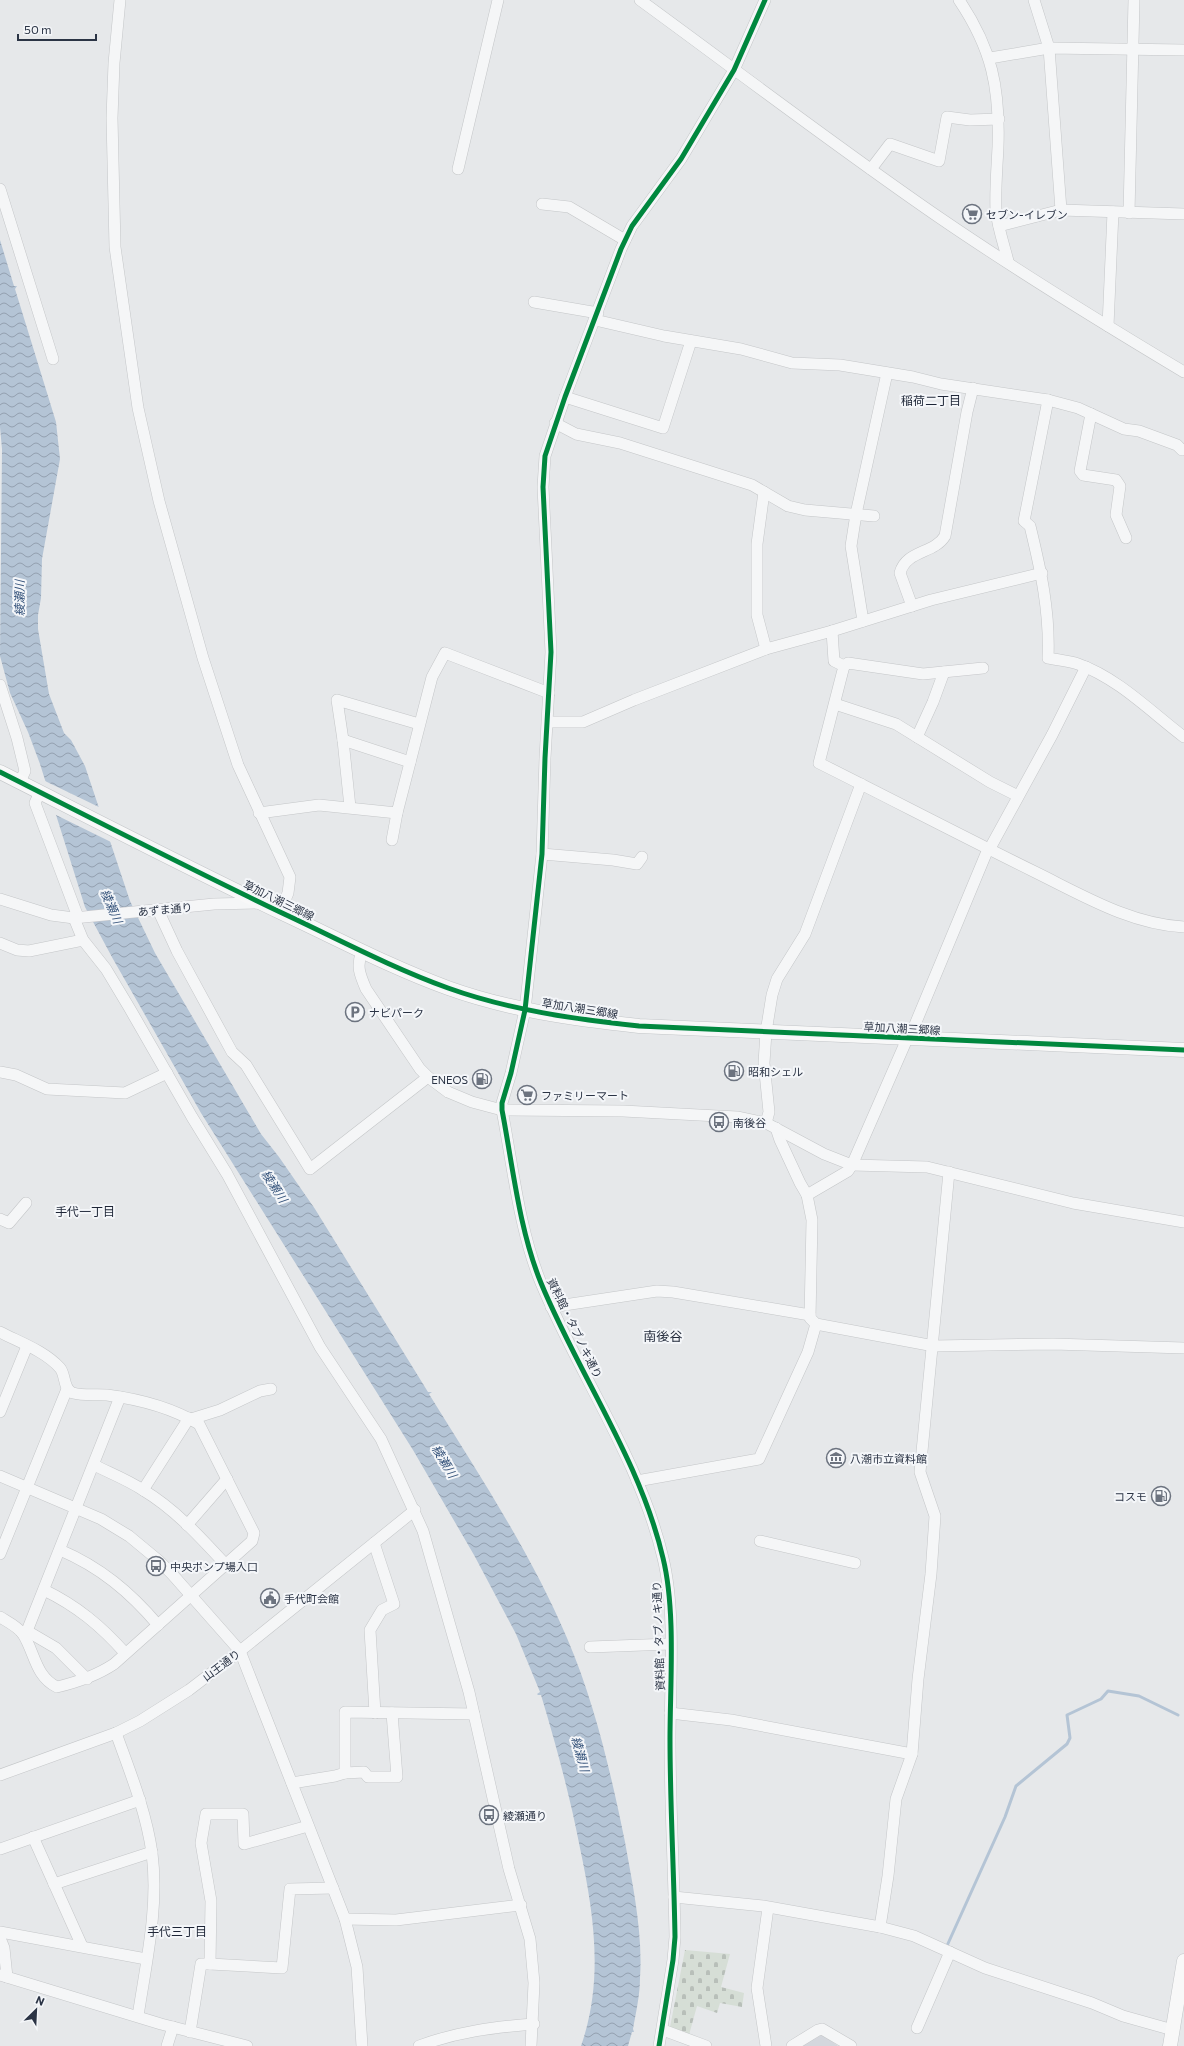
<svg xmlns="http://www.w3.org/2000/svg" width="1184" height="2046" viewBox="0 0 1184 2046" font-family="Commissioner,'Noto Sans JP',sans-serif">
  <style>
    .built { fill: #d4d7dd }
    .cemetery { fill: url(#cemetery-stones) }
    .water { fill: url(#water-waves) }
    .pier { fill: #e6e8ea }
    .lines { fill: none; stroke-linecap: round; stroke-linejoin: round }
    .stream { stroke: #b4c4d5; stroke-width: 3 }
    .minor-casing { stroke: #c4c6c8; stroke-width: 12 }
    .major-casing { stroke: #c2c5c8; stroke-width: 15 }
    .minor { stroke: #f5f6f7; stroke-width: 11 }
    .major { stroke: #f8f8f8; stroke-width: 14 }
    .cycleway-casing { stroke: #f4f6f9; stroke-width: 8 }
    .cycleway { stroke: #00873e; stroke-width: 5 }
    .labels { text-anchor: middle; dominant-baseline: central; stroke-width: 4; stroke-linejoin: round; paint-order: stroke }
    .poi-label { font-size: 11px; fill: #2b3445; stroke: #f4f6f9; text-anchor: start }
    .street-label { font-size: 11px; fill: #2b3445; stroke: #f4f6f9 }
    .neighbourhood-label { font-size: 12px; fill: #1d2536; stroke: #f4f6f9 }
    .water-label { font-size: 12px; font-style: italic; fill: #34527a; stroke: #f4f6f9 }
    .quarter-label { font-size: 13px; fill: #1d2536; stroke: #f4f6f9 }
  </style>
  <defs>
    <pattern id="cemetery-stones" width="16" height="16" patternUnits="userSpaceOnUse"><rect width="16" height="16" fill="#d6ded6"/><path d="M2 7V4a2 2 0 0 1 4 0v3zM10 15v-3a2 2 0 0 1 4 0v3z" fill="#b8bfb9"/></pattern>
    <pattern id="water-waves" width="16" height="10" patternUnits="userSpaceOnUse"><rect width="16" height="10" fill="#b4c4d5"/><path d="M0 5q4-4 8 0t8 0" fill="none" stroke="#93a0af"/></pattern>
  </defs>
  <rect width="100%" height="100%" fill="#e6e8ea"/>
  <path class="built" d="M 823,2035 L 838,2046 L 802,2046 L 815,2036 Z"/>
  <path class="cemetery" d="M 685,1950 L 730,1954 L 721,1987 L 744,1993 L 742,2007 L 720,2003 L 717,2013 L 697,2006 L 689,2035 L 670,2027 Z"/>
  <path class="water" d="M 0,240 L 14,286 L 17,286 L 15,289 L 56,422 L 60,459 L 42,559 L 41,598 L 38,615 L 38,629 L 49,694 L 64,733 L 71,740 L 85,766 L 130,901 L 155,953 L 261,1134 L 279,1157 L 315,1209 L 428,1392 L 432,1392 L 429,1394 C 478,1473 531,1553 567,1638 C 595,1703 611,1774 625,1842 C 633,1887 643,1933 640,1978 C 640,1995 636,2012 633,2029 L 634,2032 L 632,2032 L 628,2046 L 581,2046 C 604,1980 594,1915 580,1848 C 570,1796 556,1745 541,1695 L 538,1695 L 537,1694 L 540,1692 L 516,1634 L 474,1555 L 413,1450 L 201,1113 L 113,959 L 85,907 L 40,764 L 28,732 L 10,693 L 0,656 L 2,449 L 0,427 Z"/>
  <path class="pier" d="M 43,780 L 103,809 L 113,843 L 54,814 Z"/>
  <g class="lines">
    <path class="stream" d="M 946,1948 L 1005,1817 L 1016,1786 L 1067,1744 L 1070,1738 L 1067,1715 L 1101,1699 L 1108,1691 L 1139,1696 L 1178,1715"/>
    <g class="minor-casing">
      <g id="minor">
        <path d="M 120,0 L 114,63 L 112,118 L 115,247 L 138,408 L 159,501 L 203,658 L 238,765 L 290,877 L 288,893 L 280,912"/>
        <path d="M 640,0 C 740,73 838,148 940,218 C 1019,272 1102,323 1184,372"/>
        <path d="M 959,0 C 992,49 1000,88 998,147 C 997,168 995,190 996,211 C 998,228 1004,245 1008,261"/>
        <path d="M 1034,0 L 1049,48 L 1061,210"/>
        <path d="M 990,58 L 1049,48 L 1184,50"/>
        <path d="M 458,169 L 498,0"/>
        <path d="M 871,169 L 890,144 L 939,161 L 947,117 L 970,120 L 999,119"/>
        <path d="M 0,189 L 53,359"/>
        <path d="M 542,204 L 569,207 L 625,240"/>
        <path d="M 1129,213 L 1134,0"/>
        <path d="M 999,226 L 1061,210 L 1184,214"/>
        <path d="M 534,302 L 598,313"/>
        <path d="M 595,320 L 664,336 L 741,349 L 792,363 L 840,365 L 913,377 L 941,384 L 1048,400 L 1078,408 L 1124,429 L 1139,431 L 1177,445 L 1182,450"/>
        <path d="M 1108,326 L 1113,212"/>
        <path d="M 565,397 L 663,428 L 691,341"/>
        <path d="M 1048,400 L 1024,521 L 1030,526 C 1041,571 1050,612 1048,658 C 1058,660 1069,661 1078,664 C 1118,678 1151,712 1184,737"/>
        <path d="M 1091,414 L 1080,471 L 1083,475 L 1116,480 L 1120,486 L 1116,515 L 1126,538"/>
        <path d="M 555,423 L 576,434 L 620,443 L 752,485 L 788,506 L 805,510 L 874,516"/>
        <path d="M 764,492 L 757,544 L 757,615 L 766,649"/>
        <path d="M 912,606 L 900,573 C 906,550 934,554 945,536 L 967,412 L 973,388"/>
        <path d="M 863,621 L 851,546 L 856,514 L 887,373"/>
        <path d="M 832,631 L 834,661 L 844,666 L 819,763 C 891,799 962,836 1035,872 C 1082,895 1130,924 1184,927"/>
        <path d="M 844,666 L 848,663 L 923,674 L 983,668"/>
        <path d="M 0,685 L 17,738 L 25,771 L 20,782"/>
        <path d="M 835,704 L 896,724 L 990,782 L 1018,796"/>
        <path d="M 548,722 L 583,722 L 634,700 L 766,649 L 832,631 L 931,600 L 1042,573"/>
        <path d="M 917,737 L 933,702 L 944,672"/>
        <path d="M 343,740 L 410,762"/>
        <path d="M 40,792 L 35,803 L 78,917"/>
        <path d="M 350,807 L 343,740 L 337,700 L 419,724"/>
        <path d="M 259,813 L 319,805 L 397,813 L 432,677 L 445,653 L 549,693"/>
        <path d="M 392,840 L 397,813"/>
        <path d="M 989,850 L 1052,735 L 1086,667"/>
        <path d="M 542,854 L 613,860 L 637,864 L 642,857"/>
        <path d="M 0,899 L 51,915 L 74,918 L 214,904 L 260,903"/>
        <path d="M 158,910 L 177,951 L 232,1052 L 246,1065 L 310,1169 L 428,1077"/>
        <path d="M 74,918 L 83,940 L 106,969 L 130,1009 L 192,1117 L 227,1174 L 320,1347 L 381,1439 L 423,1531 L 469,1692 L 509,1869 L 530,1939 L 534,1983 L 531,2046"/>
        <path d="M 0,943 L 17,950 L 29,951 L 83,940"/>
        <path d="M 362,952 C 356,966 360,975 366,989 L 420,1069 L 428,1077 L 448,1092 L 472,1102 L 502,1110 L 623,1111 L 737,1117 L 766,1123 L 824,1154 L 852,1165 L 927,1167 L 1073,1203 L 1184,1222"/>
        <path d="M 909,1039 L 988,849"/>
        <path d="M 0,1072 L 16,1075 L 47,1089 L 125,1093 L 167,1073"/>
        <path d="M 766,1123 L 769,1112 L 764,1063 L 766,1032 L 772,995 L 777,979 L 805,934 L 861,784"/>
        <path d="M 776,1128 L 780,1140 L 800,1183 L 807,1195 L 812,1220 L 810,1318 L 816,1324 L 934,1346 L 1053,1344 L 1184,1348"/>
        <path d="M 807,1195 L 848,1171 L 852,1165 L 907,1039"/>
        <path d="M 0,1219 L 9,1223 L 26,1203"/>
        <path d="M 551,1307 L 657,1291 L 673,1292 L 810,1315"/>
        <path d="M 0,1332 C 19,1342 45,1351 60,1368 C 66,1375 63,1390 73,1393 C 84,1396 96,1394 107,1395 C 138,1399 172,1408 199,1424 L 254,1533 L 252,1541 L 114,1664 C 96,1676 78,1682 57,1687 C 35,1676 35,1653 23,1634 C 17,1626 8,1622 0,1617"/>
        <path d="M 0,1412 L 27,1346"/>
        <path d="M 191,1419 L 220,1410 L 260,1391 L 271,1389"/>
        <path d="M 94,1465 C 110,1473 128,1480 143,1490 C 175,1509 201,1538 226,1565"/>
        <path d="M 0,1476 L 101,1519 L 129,1536 L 158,1560 L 172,1574 L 240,1651 L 345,1919 L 357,1967 L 362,2046"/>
        <path d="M 637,1481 L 759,1459 L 808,1352 L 816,1324"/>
        <path d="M 143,1490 L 189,1418"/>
        <path d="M 187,1525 L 227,1479"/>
        <path d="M 760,1541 L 855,1563"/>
        <path d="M 374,1543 L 394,1604 L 382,1610 L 370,1630 L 375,1713"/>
        <path d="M 60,1550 C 100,1567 130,1592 158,1625"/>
        <path d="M 0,1554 L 67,1389"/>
        <path d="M 44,1590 C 77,1606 101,1626 125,1653"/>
        <path d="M 27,1631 L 56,1648 L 87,1679"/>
        <path d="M 22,1633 L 27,1631 L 120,1397"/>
        <path d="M 590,1647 L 670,1644"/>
        <path d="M 670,1713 L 731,1720 L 912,1754"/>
        <path d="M 116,1733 C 130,1772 146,1811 152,1853 C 159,1907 146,1963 138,2016"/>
        <path d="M 345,1773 L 364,1772 L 368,1777 L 397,1777 L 392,1713"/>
        <path d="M 0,1775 L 116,1733 L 140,1721 L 189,1690 L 240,1651 L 415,1510"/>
        <path d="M 292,1783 L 335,1776 L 345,1773 L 345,1712 L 474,1714"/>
        <path d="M 33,1837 L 82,1946"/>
        <path d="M 0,1849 L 140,1800"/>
        <path d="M 54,1884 L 152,1852"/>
        <path d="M 674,1897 L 763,1906 L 880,1927 L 914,1936 L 985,1968 L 1092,2003 L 1123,2016 L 1173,2030"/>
        <path d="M 345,1919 L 396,1920 L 521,1905"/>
        <path d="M 880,1927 L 888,1876 L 896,1799 L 912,1754 L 918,1679 L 931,1574 L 935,1516 L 920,1472 L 949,1172"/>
        <path d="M 0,1932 L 146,1959"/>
        <path d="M 0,1938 L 4,1948 L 7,1977"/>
        <path d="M 210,1964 L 282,1968 L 290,1889 L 333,1888"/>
        <path d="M 0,1975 L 161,2024 L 247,2046"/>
        <path d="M 917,2028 L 950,1952"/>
        <path d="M 663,2030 L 706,2046"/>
        <path d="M 190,2032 L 201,1964 L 210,1964 L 211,1901 L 201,1843 L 206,1814 L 243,1814 L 244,1844 L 308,1826"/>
        <path d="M 167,2046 L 173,2027"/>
        <path d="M 419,2046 C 456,2032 494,2027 534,2024"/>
        <path d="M 659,2046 L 673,1960 L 675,1937 C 674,1871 670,1805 670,1739 C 670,1684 676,1611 663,1558 C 640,1460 579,1375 541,1283 C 519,1229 513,1167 502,1110 L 502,1103 L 511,1073 L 525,1010 L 542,854 L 545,758 L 551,652 L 543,487 L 545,456 L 565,397 L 621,249 L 632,226 L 681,159 L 734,70 L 765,0"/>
        <path d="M 766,2046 L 757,1988 L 768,1908"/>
        <path d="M 792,2046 L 818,2030 L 822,2029 L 851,2046"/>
      </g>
    </g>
    <g class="major-casing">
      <g id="major">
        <path d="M 0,772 C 93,819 186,867 280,912 C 336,938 390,967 448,988 C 509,1010 574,1019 639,1026 L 1184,1050"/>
        <path d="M 1170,2046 L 1184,1961"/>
      </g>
    </g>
    <use href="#minor" class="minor"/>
    <use href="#major" class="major"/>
    <g class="cycleway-casing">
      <g id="cycleway">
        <path d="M 0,772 C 93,819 186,867 280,912 C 336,938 390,967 448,988 C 509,1010 574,1019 639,1026 L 1184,1050"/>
        <path d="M 659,2046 L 673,1960 L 675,1937 C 674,1871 670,1805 670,1739 C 670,1684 676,1611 663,1558 C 640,1460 579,1375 541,1283 C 519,1229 513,1167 502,1110 L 502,1103 L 511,1073 L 525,1010 L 542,854 L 545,758 L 551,652 L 543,487 L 545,456 L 565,397 L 621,249 L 632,226 L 681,159 L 734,70 L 765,0"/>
      </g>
    </g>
    <use href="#cycleway" class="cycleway"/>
  </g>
  <defs>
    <g id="supermarket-ring" transform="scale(1)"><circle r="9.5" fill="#f4f6f9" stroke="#6c737f" stroke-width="1.5"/><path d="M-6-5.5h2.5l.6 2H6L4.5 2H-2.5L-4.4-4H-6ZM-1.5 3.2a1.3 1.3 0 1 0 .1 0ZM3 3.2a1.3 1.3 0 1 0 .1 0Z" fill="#6c737f"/></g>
    <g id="parking-ring" transform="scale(1)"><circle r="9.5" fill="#f4f6f9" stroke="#6c737f" stroke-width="1.5"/><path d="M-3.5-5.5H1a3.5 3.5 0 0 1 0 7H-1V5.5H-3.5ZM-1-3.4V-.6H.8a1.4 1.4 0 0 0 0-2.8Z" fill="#6c737f"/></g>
    <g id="fuel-ring" transform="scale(1)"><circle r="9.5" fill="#f4f6f9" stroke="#6c737f" stroke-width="1.5"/><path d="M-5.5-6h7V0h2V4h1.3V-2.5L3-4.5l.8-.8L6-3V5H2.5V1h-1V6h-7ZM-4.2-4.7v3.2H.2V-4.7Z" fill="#6c737f"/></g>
    <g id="bus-ring" transform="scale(1)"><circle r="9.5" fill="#f4f6f9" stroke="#6c737f" stroke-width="1.5"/><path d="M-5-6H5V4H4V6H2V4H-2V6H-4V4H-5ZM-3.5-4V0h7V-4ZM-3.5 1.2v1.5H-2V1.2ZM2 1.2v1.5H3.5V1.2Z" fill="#6c737f"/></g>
    <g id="museum-ring" transform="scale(1)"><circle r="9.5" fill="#f4f6f9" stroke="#6c737f" stroke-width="1.5"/><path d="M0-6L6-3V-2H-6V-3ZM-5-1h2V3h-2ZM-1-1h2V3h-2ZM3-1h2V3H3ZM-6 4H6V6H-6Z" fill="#6c737f"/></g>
    <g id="civic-ring" transform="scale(1)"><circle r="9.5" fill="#f4f6f9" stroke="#6c737f" stroke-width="1.5"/><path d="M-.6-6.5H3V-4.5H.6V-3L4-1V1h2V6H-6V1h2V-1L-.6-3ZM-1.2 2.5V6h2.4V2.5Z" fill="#6c737f"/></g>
  </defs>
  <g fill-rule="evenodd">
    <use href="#supermarket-ring" x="972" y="214"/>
    <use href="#parking-ring" x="355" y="1012"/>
    <use href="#fuel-ring" x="734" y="1071"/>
    <use href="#fuel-ring" x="482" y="1079"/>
    <use href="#supermarket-ring" x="527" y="1095"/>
    <use href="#bus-ring" x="719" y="1122"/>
    <use href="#museum-ring" x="836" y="1458"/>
    <use href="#fuel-ring" x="1161" y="1496"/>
    <use href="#bus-ring" x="156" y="1566"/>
    <use href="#civic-ring" x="270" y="1598"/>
    <use href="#bus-ring" x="489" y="1815"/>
  </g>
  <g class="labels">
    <g class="poi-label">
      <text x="986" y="214">セブン-イレブン</text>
      <text x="369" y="1012">ナビパーク</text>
      <text x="748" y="1071">昭和シェル</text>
      <text x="468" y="1079" text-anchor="end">ENEOS</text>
      <text x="541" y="1095">ファミリーマート</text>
      <text x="733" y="1122">南後谷</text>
      <text x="850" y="1458">八潮市立資料館</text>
      <text x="1147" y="1496" text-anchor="end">コスモ</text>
      <text x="170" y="1566">中央ポンプ場入口</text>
      <text x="284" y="1598">手代町会館</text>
      <text x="503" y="1815">綾瀬通り</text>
    </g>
    <g class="street-label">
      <text transform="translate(279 900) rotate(26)">草加八潮三郷線</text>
      <text transform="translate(165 909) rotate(-5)">あずま通り</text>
      <text transform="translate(580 1008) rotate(9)">草加八潮三郷線</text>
      <text transform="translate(902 1028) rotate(3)">草加八潮三郷線</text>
      <text transform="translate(575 1328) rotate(64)">資料館・タブノキ通り</text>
      <text transform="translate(658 1636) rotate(-92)">資料館・タブノキ通り</text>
      <text transform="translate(221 1665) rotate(-37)">山王通り</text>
    </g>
    <g class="neighbourhood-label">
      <text x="931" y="400">稲荷二丁目</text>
      <text x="85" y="1211">手代一丁目</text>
      <text x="177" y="1931">手代三丁目</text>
    </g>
    <g class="water-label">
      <text transform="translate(19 598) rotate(-90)">綾瀬川</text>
      <text transform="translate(112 906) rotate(67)">綾瀬川</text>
      <text transform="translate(275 1186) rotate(57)">綾瀬川</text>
      <text transform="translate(445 1461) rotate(59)">綾瀬川</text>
      <text transform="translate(581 1754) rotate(75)">綾瀬川</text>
    </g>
    <g class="quarter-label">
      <text x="663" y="1336">南後谷</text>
    </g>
  </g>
  <g transform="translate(36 2010) rotate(24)" stroke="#f4f6f9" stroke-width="3" paint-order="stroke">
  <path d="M0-3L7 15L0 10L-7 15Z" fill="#2b3445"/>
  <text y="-6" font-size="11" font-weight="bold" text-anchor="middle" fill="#2b3445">N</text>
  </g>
  <path d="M18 34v6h78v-6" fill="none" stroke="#2b3445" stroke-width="2"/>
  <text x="24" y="34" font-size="12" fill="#2b3445" stroke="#f4f6f9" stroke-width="3" paint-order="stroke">50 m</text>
</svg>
